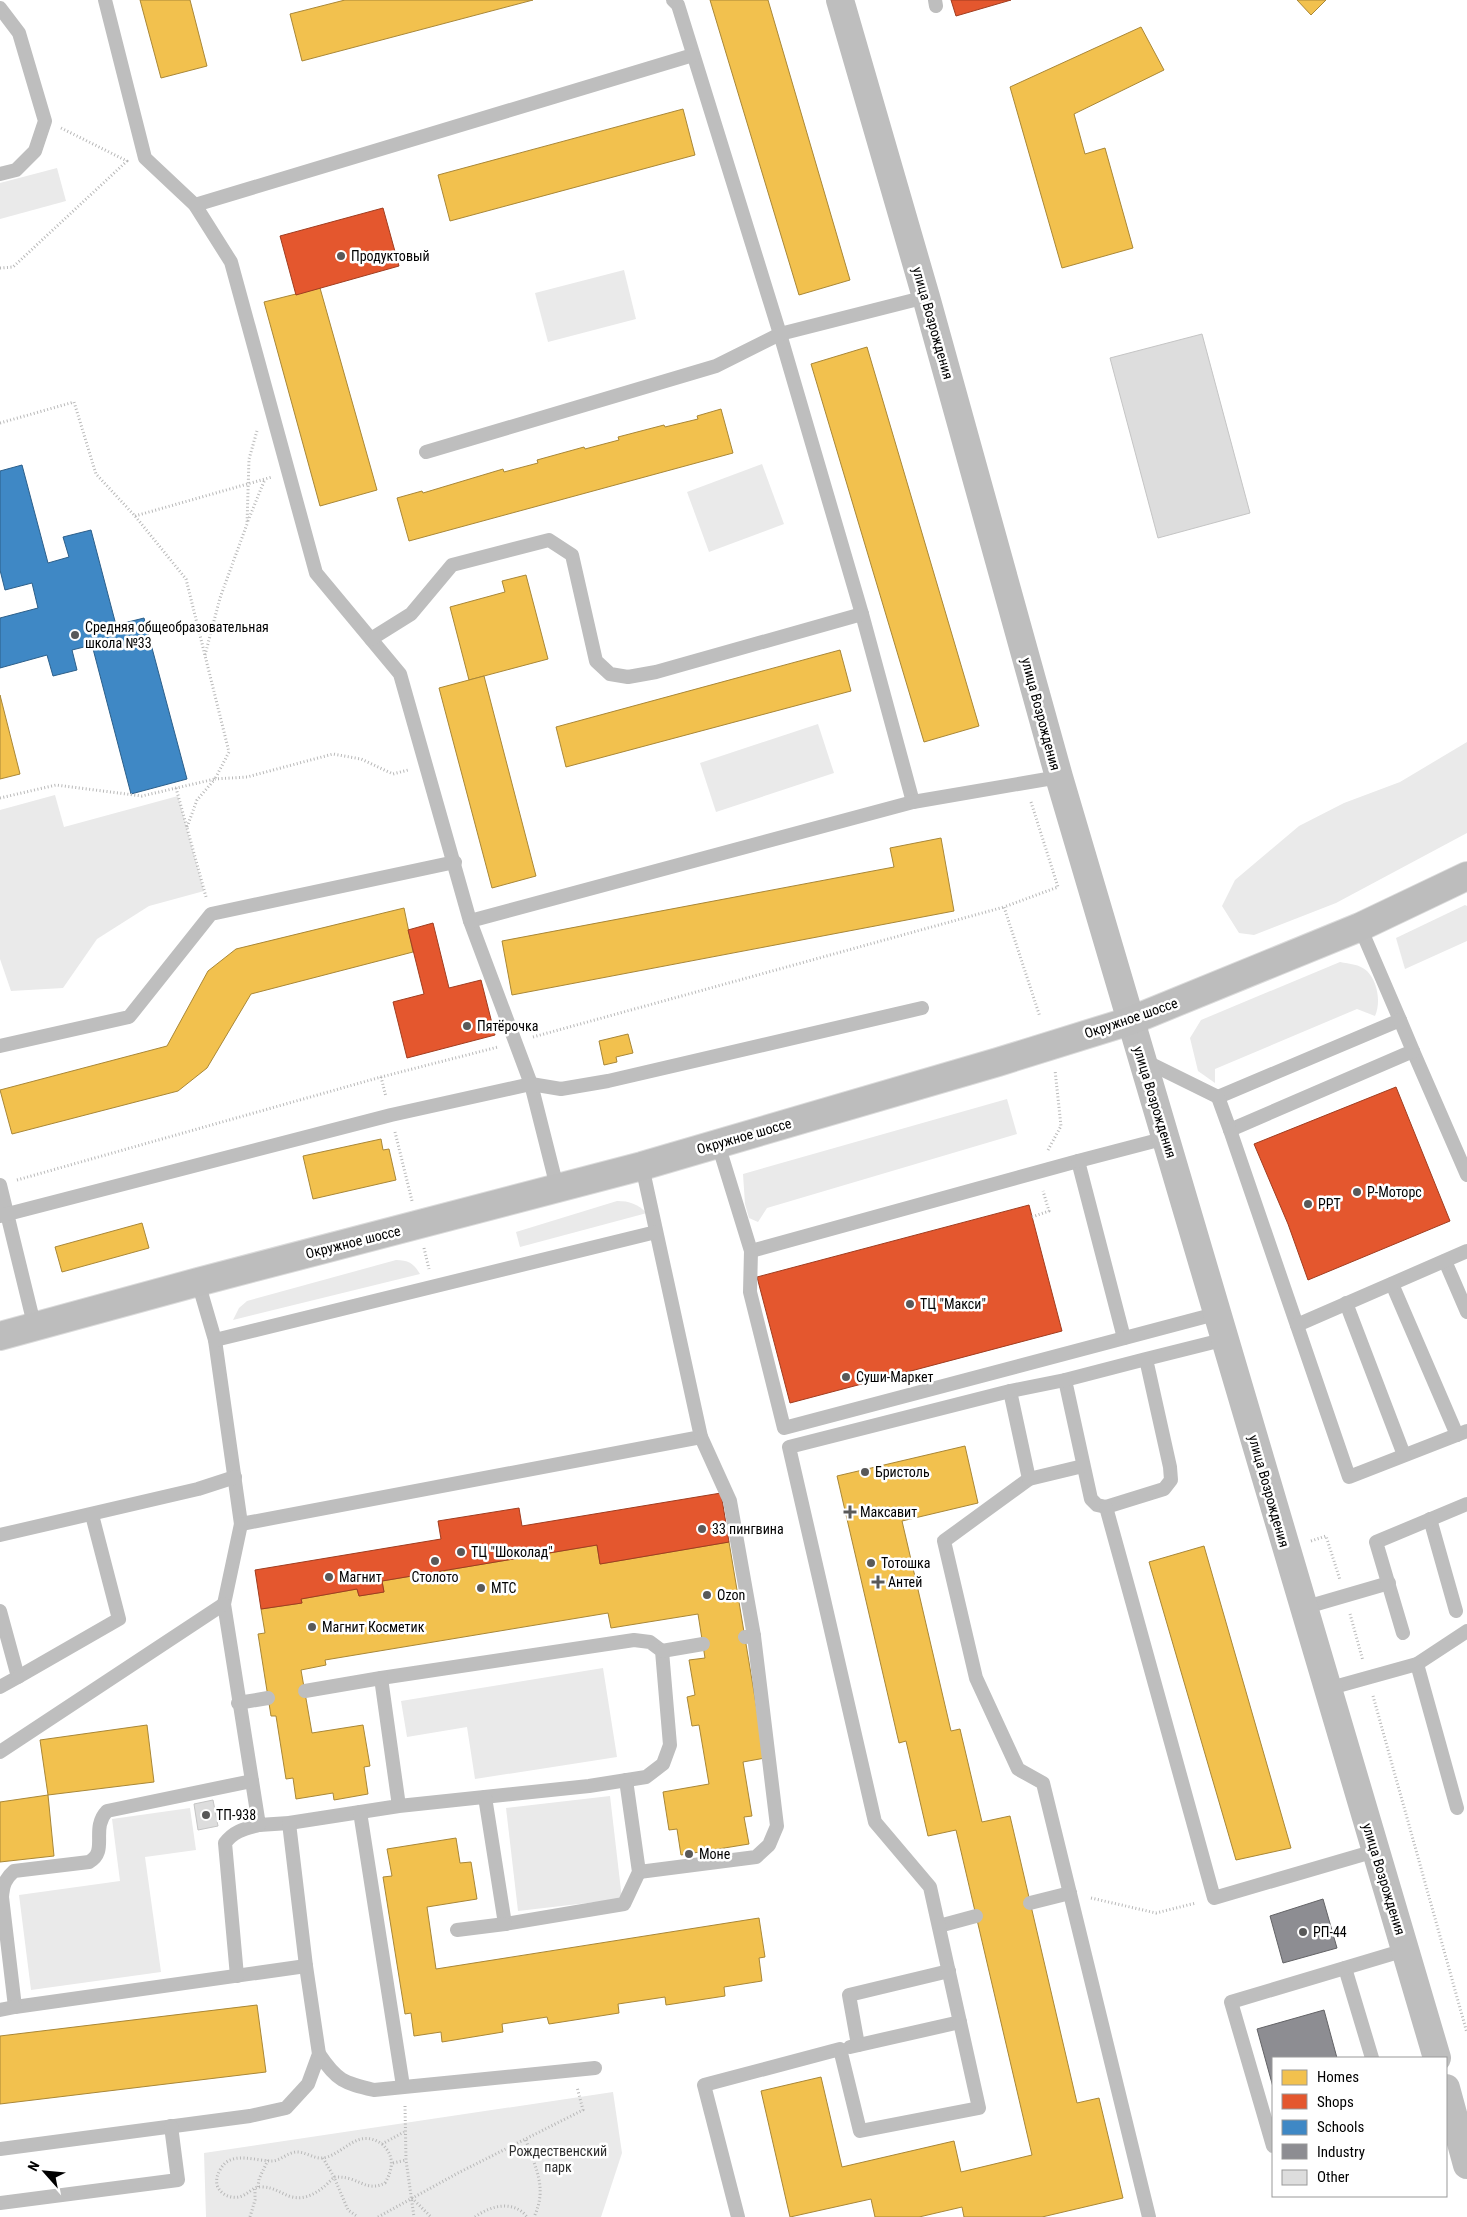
<svg xmlns="http://www.w3.org/2000/svg" width="1467" height="2217" viewBox="0 0 1467 2217" font-family="'Roboto Condensed',sans-serif">
  <style>
    .green { fill: #eaeaea }
    .homes { fill: #f2c14e; stroke: #a98737 }
    .shops { fill: #e4572e; stroke: #a03d20 }
    .schools { fill: #3f88c5; stroke: #2c5f8a }
    .industry { fill: #8d8d92; stroke: #636366 }
    .building { fill: #ddd; stroke: #c5c5c5 }
    .lines { fill: none; stroke-linecap: round; stroke-linejoin: round }
    .primary-casing { stroke: #dbdbdb; stroke-width: 30 }
    .path { stroke: #b8b8b8; stroke-width: 3; stroke-dasharray: 1 2.5; stroke-linecap: butt }
    .service { stroke: #bebebe; stroke-width: 14 }
    .minor { stroke: #bebebe; stroke-width: 28 }
    .primary { stroke: #bdbdbd; stroke-width: 28 }
    .poi-dot { fill: #595959; stroke: #fff; stroke-width: 2 }
    .labels { text-anchor: middle; dominant-baseline: central; stroke-width: 5; stroke-linejoin: round; paint-order: stroke }
    .poi-label { font-size: 14px; fill: #000; stroke: #fff; text-anchor: start }
    .street-label { font-size: 14px; fill: #000; stroke: #fff }
    .park-label { font-size: 14px; fill: #303030; stroke: #fff }
  </style>
  <rect width="100%" height="100%" fill="#fff"/>
  <g class="green">
    <path d="M 57,168 L 66,201 L 0,219 L 0,183 Z"/>
    <path d="M 624,270 L 636,319 L 548,342 L 535,293 Z"/>
    <path d="M 762,464 L 784,524 L 709,552 L 687,492 Z"/>
    <path d="M 818,724 L 834,773 L 716,812 L 700,763 Z"/>
    <path d="M 1467,742 L 1467,833 L 1336,903 L 1254,935 L 1239,933 L 1222,906 L 1235,880 L 1299,826 L 1344,803 L 1400,782 Z"/>
    <path d="M 55,795 L 64,827 L 178,796 L 204,891 L 149,906 L 97,939 L 63,988 L 11,991 L 0,959 L 0,810 Z"/>
    <path d="M 1465,905 L 1467,906 L 1467,941 L 1405,969 L 1396,938 Z"/>
    <path d="M 1340,962 C 1350,964 1359,964 1367,971 C 1378,982 1381,1003 1375,1016 L 1357,1009 L 1215,1069 L 1215,1083 L 1198,1071 L 1190,1038 L 1201,1020 Z"/>
    <path d="M 1007,1099 L 1017,1134 L 767,1208 L 758,1222 L 749,1218 L 745,1204 L 743,1174 Z"/>
    <path d="M 617,1201 C 630,1201 637,1204 647,1213 L 520,1247 L 516,1232 Z"/>
    <path d="M 396,1260 C 409,1260 414,1264 420,1274 L 233,1320 L 239,1308 L 247,1301 Z"/>
    <path d="M 603,1668 L 617,1757 L 475,1779 L 467,1727 L 407,1737 L 401,1701 Z"/>
    <path d="M 610,1796 L 622,1899 L 518,1911 L 506,1808 Z"/>
    <path d="M 190,1808 L 196,1850 L 145,1857 L 161,1972 L 31,1990 L 19,1895 L 120,1881 L 112,1819 Z"/>
    <path d="M 613,2092 L 622,2153 L 601,2217 L 206,2217 L 204,2153 Z"/>
  </g>
  <g class="homes">
    <path d="M 140,0 L 190,0 L 207,66 L 161,78 Z"/>
    <path d="M 345,0 L 533,0 L 302,61 L 290,14 Z"/>
    <path d="M 710,0 L 768,0 L 850,280 L 799,295 Z"/>
    <path d="M 1297,0 L 1326,0 L 1311,15 Z"/>
    <path d="M 1141,27 L 1164,70 L 1074,114 L 1085,154 L 1105,148 L 1133,248 L 1062,268 L 1010,87 Z"/>
    <path d="M 683,109 L 695,155 L 450,221 L 438,175 Z"/>
    <path d="M 320,288 L 377,490 L 320,506 L 264,302 Z"/>
    <path d="M 867,347 L 979,726 L 924,742 L 811,364 Z"/>
    <path d="M 721,409 L 733,453 L 409,541 L 397,498 L 422,491 L 423,493 L 503,469 L 504,472 L 538,463 L 537,460 L 584,447 L 585,449 L 619,440 L 618,437 L 664,425 L 665,427 L 698,419 L 697,416 Z"/>
    <path d="M 526,575 L 548,659 L 469,680 L 450,607 L 505,592 L 502,581 Z"/>
    <path d="M 840,650 L 851,691 L 566,767 L 556,727 Z"/>
    <path d="M 484,676 L 536,876 L 492,888 L 439,688 Z"/>
    <path d="M 0,695 L 20,774 L 0,779 Z"/>
    <path d="M 941,838 L 954,911 L 512,995 L 502,941 L 894,867 L 890,848 Z"/>
    <path d="M 404,908 L 413,952 L 251,994 L 207,1068 L 178,1091 L 12,1134 L 0,1090 L 167,1046 L 208,971 L 236,949 Z"/>
    <path d="M 628,1034 L 633,1053 L 616,1057 L 617,1062 L 604,1065 L 599,1041 Z"/>
    <path d="M 381,1139 L 383,1150 L 389,1149 L 396,1180 L 313,1199 L 303,1156 Z"/>
    <path d="M 142,1223 L 149,1248 L 62,1272 L 55,1247 Z"/>
    <path d="M 965,1446 L 978,1503 L 902,1521 L 951,1731 L 960,1729 L 982,1822 L 1010,1816 L 1077,2103 L 1099,2098 L 1123,2198 L 1042,2217 L 964,2217 L 962,2207 L 919,2217 L 875,2217 L 871,2199 L 790,2217 L 761,2091 L 821,2077 L 842,2167 L 954,2141 L 961,2172 L 1032,2155 L 956,1830 L 928,1836 L 906,1741 L 899,1743 L 837,1476 Z"/>
    <path d="M 729,1542 L 765,1758 L 743,1762 L 752,1816 L 744,1817 L 749,1844 L 681,1855 L 677,1829 L 669,1830 L 663,1792 L 709,1784 L 699,1725 L 692,1726 L 687,1697 L 695,1695 L 689,1660 L 705,1658 L 698,1614 L 611,1628 L 608,1613 L 325,1660 L 326,1665 L 301,1670 L 312,1733 L 363,1725 L 370,1766 L 364,1767 L 368,1794 L 334,1800 L 333,1793 L 296,1799 L 293,1778 L 286,1779 L 276,1716 L 271,1716 L 258,1634 L 265,1633 L 261,1609 L 302,1603 L 301,1599 L 357,1589 L 359,1596 L 384,1592 L 382,1581 L 597,1545 L 600,1564 Z"/>
    <path d="M 1204,1546 L 1291,1848 L 1236,1860 L 1149,1562 Z"/>
    <path d="M 147,1725 L 154,1782 L 48,1795 L 40,1740 Z"/>
    <path d="M 48,1795 L 54,1856 L 0,1862 L 0,1802 Z"/>
    <path d="M 456,1838 L 460,1863 L 471,1862 L 477,1899 L 427,1907 L 436,1969 L 759,1918 L 765,1957 L 759,1958 L 762,1981 L 724,1987 L 725,1996 L 666,2005 L 665,1997 L 618,2004 L 619,2013 L 549,2024 L 547,2017 L 502,2024 L 503,2032 L 442,2042 L 441,2032 L 414,2036 L 411,2013 L 405,2014 L 383,1877 L 392,1876 L 387,1849 Z"/>
    <path d="M 257,2005 L 266,2072 L 0,2104 L 0,2036 Z"/>
  </g>
  <g class="shops">
    <path d="M 951,0 L 1011,0 L 956,16 Z"/>
    <path d="M 383,208 L 399,266 L 296,295 L 280,236 Z"/>
    <path d="M 433,923 L 449,988 L 481,980 L 495,1035 L 407,1058 L 393,1002 L 424,994 L 408,930 Z"/>
    <path d="M 1396,1087 L 1450,1221 L 1308,1280 L 1288,1224 L 1254,1144 Z"/>
    <path d="M 1029,1205 L 1062,1331 L 790,1403 L 757,1277 Z"/>
    <path d="M 721,1493 L 729,1542 L 600,1564 L 597,1545 L 382,1581 L 384,1592 L 359,1596 L 357,1589 L 301,1599 L 302,1603 L 261,1609 L 255,1570 L 441,1539 L 438,1521 L 519,1508 L 522,1526 Z"/>
  </g>
  <path class="schools" d="M 22,465 L 48,563 L 69,557 L 63,537 L 91,530 L 116,625 L 144,618 L 187,779 L 131,794 L 92,645 L 72,650 L 77,670 L 53,676 L 47,655 L 0,668 L 0,618 L 38,608 L 32,583 L 5,590 L 0,570 L 0,471 Z"/>
  <g class="industry">
    <path d="M 1323,1899 L 1337,1948 L 1283,1963 L 1270,1916 Z"/>
    <path d="M 1324,2010 L 1337,2058 L 1273,2058 L 1273,2087 L 1257,2029 Z"/>
  </g>
  <g class="building">
    <path d="M 1202,334 L 1250,513 L 1158,538 L 1110,358 Z"/>
    <path d="M 213,1800 L 218,1826 L 198,1830 L 194,1804 Z"/>
  </g>
  <g class="lines">
    <g class="primary-casing">
      <path id="primary" d="M 0,1336 L 198,1282 L 642,1166 L 998,1062 L 1130,1021 L 1360,927 L 1467,876"/>
    </g>
    <g class="path">
      <path d="M 0,268 L 13,267 L 127,161 L 61,128"/>
      <path d="M 0,423 L 74,402 L 96,474 L 135,516 L 186,579 L 229,752 L 215,779 L 142,796 L 56,785 L 0,798"/>
      <path d="M 135,516 L 272,477"/>
      <path d="M 248,521 L 265,479"/>
      <path d="M 205,655 L 220,598 L 247,524 L 249,459 L 257,431"/>
      <path d="M 176,788 L 206,897"/>
      <path d="M 1031,802 L 1058,887 L 1004,907 L 1040,1017"/>
      <path d="M 187,827 L 197,800 L 215,779 L 247,777 L 333,754 L 361,759 L 393,774 L 408,770"/>
      <path d="M 533,1037 L 1004,907"/>
      <path d="M 381,1077 L 386,1097"/>
      <path d="M 395,1132 L 412,1201"/>
      <path d="M 1048,1150 L 1061,1126 L 1055,1070"/>
      <path d="M 17,1180 L 381,1077 L 498,1047"/>
      <path d="M 1032,1217 L 1049,1211 L 1043,1191"/>
      <path d="M 424,1248 L 429,1269"/>
      <path d="M 1311,1541 L 1326,1536 L 1340,1580"/>
      <path d="M 1350,1614 L 1363,1661"/>
      <path d="M 1373,1696 L 1467,2033"/>
      <path d="M 1091,1898 L 1156,1913 L 1196,1903"/>
      <path d="M 405,2106 L 406,2160 L 414,2217"/>
      <path d="M 526,2140 C 535,2168 548,2187 534,2217"/>
      <path d="M 382,2144 C 395,2156 393,2169 385,2183 C 371,2190 365,2184 351,2179 C 345,2177 340,2177 334,2177 C 324,2188 309,2201 292,2197 C 284,2195 278,2190 270,2188 C 266,2187 259,2186 255,2188 C 251,2190 247,2194 242,2196 C 233,2200 220,2195 217,2185 C 216,2180 217,2175 220,2170 C 230,2150 255,2161 272,2161 C 280,2161 288,2152 297,2152 C 306,2152 314,2159 323,2158 C 345,2154 357,2127 382,2144 L 404,2132"/>
      <path d="M 323,2158 L 334,2177 L 348,2210 L 358,2217"/>
      <path d="M 393,2163 L 406,2160"/>
      <path d="M 258,2187 L 259,2179 L 268,2160"/>
      <path d="M 412,2198 L 431,2217"/>
      <path d="M 250,2217 L 255,2200 L 255,2189"/>
      <path d="M 378,2217 L 458,2173 L 583,2110 L 577,2087"/>
      <path d="M 475,2217 C 491,2205 514,2200 527,2217"/>
    </g>
    <g class="service">
      <path d="M 105,0 L 145,158 L 195,205 L 231,262 L 316,573 L 400,674 L 470,921 L 531,1084 L 557,1187"/>
      <path d="M 673,0 L 678,5 L 780,334 L 862,614 L 913,802"/>
      <path d="M 935,0 L 936,6"/>
      <path d="M 0,8 L 19,33 L 45,121 L 35,151 L 16,170 L 0,174"/>
      <path d="M 195,205 L 693,55"/>
      <path d="M 426,452 L 716,366 L 780,334 L 926,297"/>
      <path d="M 371,639 L 411,614 L 452,565 L 549,540 L 572,555 L 596,661 L 610,674 L 628,677 L 656,672 L 862,614"/>
      <path d="M 470,921 L 913,802 L 1059,777"/>
      <path d="M 0,1046 L 129,1017 L 211,914 L 455,862"/>
      <path d="M 1413,1051 L 1467,1175"/>
      <path d="M 1143,1060 L 1218,1097 L 1400,1020 L 1360,927"/>
      <path d="M 1218,1097 L 1230,1130 L 1413,1051 L 1400,1020"/>
      <path d="M 1230,1130 L 1349,1477 L 1467,1431"/>
      <path d="M 718,1144 L 751,1251 L 1078,1161 L 1124,1338"/>
      <path d="M 1078,1161 L 1166,1138"/>
      <path d="M 0,1185 L 35,1328"/>
      <path d="M 0,1216 L 391,1115 L 531,1084 L 561,1089 L 608,1081 L 922,1008"/>
      <path d="M 751,1251 L 750,1292 L 784,1428 L 1219,1313"/>
      <path d="M 1445,1261 L 1467,1312"/>
      <path d="M 198,1282 L 215,1340 L 241,1524 L 701,1437 L 642,1166"/>
      <path d="M 1392,1284 L 1457,1435"/>
      <path d="M 1346,1303 L 1404,1455"/>
      <path d="M 1297,1325 L 1467,1251"/>
      <path d="M 215,1340 L 656,1232"/>
      <path d="M 1146,1359 L 1065,1380 L 1091,1499 L 1097,1505 L 1106,1507 L 1164,1489 L 1171,1480 L 1170,1467 L 1146,1359 L 1226,1339"/>
      <path d="M 1010,1391 L 1029,1479 L 944,1541 L 976,1678 L 1018,1769 L 1043,1783 L 1149,2217"/>
      <path d="M 701,1437 L 730,1501 L 754,1636 L 745,1637"/>
      <path d="M 1029,1479 L 1083,1466"/>
      <path d="M 1106,1507 L 1214,1898 L 1375,1851"/>
      <path d="M 1430,1519 L 1456,1611"/>
      <path d="M 241,1524 L 224,1604 L 259,1825 L 289,1823 L 399,1806 L 381,1678 L 634,1640 L 650,1642 L 662,1651 L 670,1745 L 663,1764 L 646,1777 L 589,1786 L 399,1806"/>
      <path d="M 0,1535 L 198,1489 L 235,1477"/>
      <path d="M 1303,1608 L 1389,1583"/>
      <path d="M 0,1611 L 18,1677 L 0,1687"/>
      <path d="M 1403,1633 L 1376,1542 L 1467,1504"/>
      <path d="M 662,1651 L 703,1644"/>
      <path d="M 1417,1664 L 1457,1808"/>
      <path d="M 18,1677 L 119,1619 L 92,1515"/>
      <path d="M 1327,1689 L 1417,1664 L 1467,1631"/>
      <path d="M 305,1691 L 381,1678"/>
      <path d="M 238,1703 L 268,1698"/>
      <path d="M 0,1752 L 224,1604"/>
      <path d="M 252,1781 L 107,1811 C 90,1829 109,1851 89,1862 L 14,1871 C 5,1879 3,1885 2,1897 L 15,2007 L 306,1966"/>
      <path d="M 485,1797 L 505,1924 L 624,1904 L 639,1872 L 626,1780"/>
      <path d="M 360,1812 L 403,2086"/>
      <path d="M 639,1872 L 756,1857 L 769,1845 L 777,1826 L 754,1636"/>
      <path d="M 1030,1903 L 1070,1893"/>
      <path d="M 939,1926 L 976,1916"/>
      <path d="M 457,1930 L 505,1924"/>
      <path d="M 1345,1968 L 1372,2058"/>
      <path d="M 237,1976 L 225,1843 C 234,1831 244,1829 259,1825"/>
      <path d="M 0,2010 L 15,2007"/>
      <path d="M 858,2045 L 849,1995 L 949,1971"/>
      <path d="M 850,2047 L 960,2022"/>
      <path d="M 319,2054 C 337,2081 344,2083 374,2090 L 595,2068"/>
      <path d="M 1273,2146 L 1231,2002 L 1405,1950"/>
      <path d="M 0,2149 L 250,2116 L 286,2108 L 308,2084 L 319,2054 L 306,1966 L 289,1823"/>
      <path d="M 0,2203 L 178,2180 L 171,2126"/>
      <path d="M 738,2217 L 704,2085 L 840,2049 L 860,2131 L 979,2108 L 930,1887 L 875,1822 L 789,1447 L 1010,1391 L 1065,1380"/>
    </g>
    <g class="minor">
      <path d="M 840,0 L 926,297 L 1059,777 L 1437,2058"/>
      <path d="M 1446,2088 L 1467,2165"/>
    </g>
    <use href="#primary" class="primary"/>
  </g>
  <g class="poi-dot">
    <circle cx="341" cy="256" r="5"/>
    <circle cx="75" cy="635" r="5"/>
    <circle cx="467" cy="1026" r="5"/>
    <circle cx="1357" cy="1192" r="5"/>
    <circle cx="1308" cy="1204" r="5"/>
    <circle cx="910" cy="1304" r="5"/>
    <circle cx="846" cy="1377" r="5"/>
    <circle cx="865" cy="1472" r="5"/>
    <path d="M847.5 1504.5h5v5h5v5h-5v5h-5v-5h-5v-5h5z"/>
    <circle cx="702" cy="1529" r="5"/>
    <circle cx="461" cy="1552" r="5"/>
    <circle cx="435" cy="1561" r="5"/>
    <circle cx="871" cy="1563" r="5"/>
    <circle cx="329" cy="1577" r="5"/>
    <path d="M875.5 1574.5h5v5h5v5h-5v5h-5v-5h-5v-5h5z"/>
    <circle cx="481" cy="1588" r="5"/>
    <circle cx="707" cy="1595" r="5"/>
    <circle cx="312" cy="1627" r="5"/>
    <circle cx="206" cy="1815" r="5"/>
    <circle cx="689" cy="1854" r="5"/>
    <circle cx="1303" cy="1932" r="5"/>
  </g>
  <g class="labels">
    <g class="poi-label">
      <text x="351" y="256">Продуктовый</text>
      <text x="85" y="627">Средняя общеобразовательная<tspan x="85" dy="16">школа №33</tspan></text>
      <text x="477" y="1026">Пятёрочка</text>
      <text x="1367" y="1192">Р-Моторс</text>
      <text x="1318" y="1204">РРТ</text>
      <text x="920" y="1304">ТЦ "Макси"</text>
      <text x="856" y="1377">Суши-Маркет</text>
      <text x="875" y="1472">Бристоль</text>
      <text x="860" y="1512">Максавит</text>
      <text x="712" y="1529">33 пингвина</text>
      <text x="471" y="1552">ТЦ "Шоколад"</text>
      <text x="881" y="1563">Тотошка</text>
      <text x="339" y="1577">Магнит</text>
      <text x="435" y="1577" text-anchor="middle">Столото</text>
      <text x="888" y="1582">Антей</text>
      <text x="491" y="1588">МТС</text>
      <text x="717" y="1595">Ozon</text>
      <text x="322" y="1627">Магнит Косметик</text>
      <text x="216" y="1815">ТП-938</text>
      <text x="699" y="1854">Моне</text>
      <text x="1313" y="1932">РП-44</text>
    </g>
    <g class="street-label">
      <text transform="translate(933 323) rotate(74)">улица Возрождения</text>
      <text transform="translate(1041 714) rotate(75)">улица Возрождения</text>
      <text transform="translate(1131 1018) rotate(-19)">Окружное шоссе</text>
      <text transform="translate(1155 1102) rotate(73)">улица Возрождения</text>
      <text transform="translate(744 1136) rotate(-16)">Окружное шоссе</text>
      <text transform="translate(353 1242) rotate(-14)">Окружное шоссе</text>
      <text transform="translate(1269 1491) rotate(74)">улица Возрождения</text>
      <text transform="translate(1384 1879) rotate(73)">улица Возрождения</text>
    </g>
    <g class="park-label">
      <text x="558" y="2151">Рождественский<tspan x="558" dy="16">парк</tspan></text>
    </g>
  </g>
  <rect x="1272" y="2057" width="175" height="140" fill="#ffffff" stroke="#999999"/>
  <rect x="1282" y="2070" width="25" height="15" fill="#f2c14e" stroke="#999999"/>
  <text x="1317" y="2082" font-size="15" fill="#000000">Homes</text>
  <rect x="1282" y="2094" width="25" height="15" fill="#e4572e" stroke="#999999"/>
  <text x="1317" y="2107" font-size="15" fill="#000000">Shops</text>
  <rect x="1282" y="2120" width="25" height="15" fill="#3f88c5" stroke="#999999"/>
  <text x="1317" y="2132" font-size="15" fill="#000000">Schools</text>
  <rect x="1282" y="2144" width="25" height="15" fill="#8d8d92" stroke="#999999"/>
  <text x="1317" y="2157" font-size="15" fill="#000000">Industry</text>
  <rect x="1282" y="2170" width="25" height="15" fill="#dddddd" stroke="#999999"/>
  <text x="1317" y="2182" font-size="15" fill="#000000">Other</text>
  <g transform="translate(45 2172) rotate(297)" stroke="#ffffff" stroke-width="4" paint-order="stroke">
  <path d="M0-4L9 19L0 12L-9 19Z" fill="#000000"/>
  <text y="-8" font-size="14" font-weight="bold" text-anchor="middle" fill="#000000">N</text>
  </g>
</svg>
